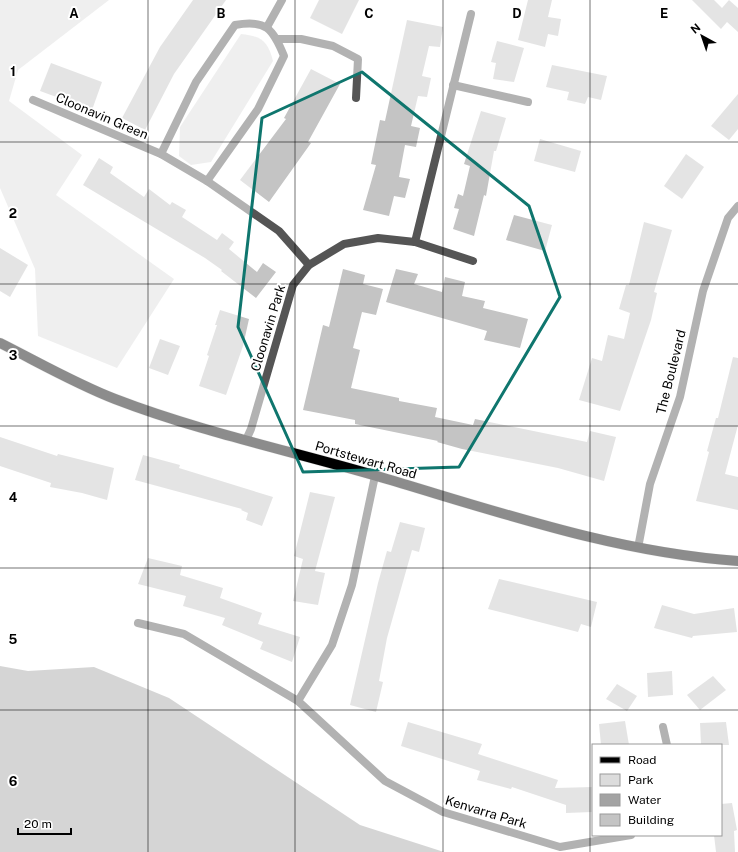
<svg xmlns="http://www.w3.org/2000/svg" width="738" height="852" viewBox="0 0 738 852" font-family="'Public Sans',sans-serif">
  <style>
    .green { fill: #dcdcdc }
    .water { fill: #a3a3a3 }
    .building { fill: #c4c4c4 }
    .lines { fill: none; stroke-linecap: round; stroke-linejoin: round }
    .primary-casing { stroke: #dbdbdb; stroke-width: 11 }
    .service { stroke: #555; stroke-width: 8 }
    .minor { stroke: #555; stroke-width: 8 }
    .tertiary { stroke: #555; stroke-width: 8 }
    .primary { stroke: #000; stroke-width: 10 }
    .marked { fill: none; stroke: #0f766e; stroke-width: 3; stroke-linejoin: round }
    .grid { fill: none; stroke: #000; stroke-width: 1; stroke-opacity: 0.55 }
    .labels { text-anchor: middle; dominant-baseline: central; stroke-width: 4; stroke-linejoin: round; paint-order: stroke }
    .street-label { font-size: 13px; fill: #000; stroke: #fff }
    .grid-label { font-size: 13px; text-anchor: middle; font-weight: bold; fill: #000; stroke: #fff; stroke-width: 4; stroke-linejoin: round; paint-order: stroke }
  </style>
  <rect width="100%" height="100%" fill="#fff"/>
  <g class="green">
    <path d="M 0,0 L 109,0 L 18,70 L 9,101 L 82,155 L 56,195 L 174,279 L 117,368 L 38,336 L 35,269 L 0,188 Z"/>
    <path d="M 241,34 C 261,36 268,41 273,61 L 211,162 L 191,165 L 179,156 L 180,127 Z"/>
  </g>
  <path class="water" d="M 0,666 L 28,671 L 94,667 L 169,698 L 360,825 L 444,852 L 0,852 Z"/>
  <g class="building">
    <path d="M 193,0 L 226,0 L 174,74 L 145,130 L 122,118 L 160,47 Z"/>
    <path d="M 319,0 L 359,0 L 342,34 L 310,18 Z"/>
    <path d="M 528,0 L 552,0 L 548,17 L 561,19 L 558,36 L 548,34 L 545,47 L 518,40 Z"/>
    <path d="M 692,0 L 714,0 L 722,8 L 729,0 L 738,8 L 738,32 L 727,22 L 721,29 Z"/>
    <path d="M 407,20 L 443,27 L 440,47 L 429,46 L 422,76 L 431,78 L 427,97 L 418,96 L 411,126 L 420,128 L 416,147 L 405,145 L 399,177 L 410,179 L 405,198 L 394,196 L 389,216 L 363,210 L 376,165 L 371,164 L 380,120 L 385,121 Z"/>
    <path d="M 497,41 L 524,48 L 514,82 L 493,79 L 496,63 L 491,62 Z"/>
    <path d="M 51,63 L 102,82 L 92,110 L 40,91 Z"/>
    <path d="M 552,65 L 607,76 L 601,100 L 588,97 L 585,104 L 567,100 L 569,92 L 546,87 Z"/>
    <path d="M 311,69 L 340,84 L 308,142 L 311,143 L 269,202 L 240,180 L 286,119 L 284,118 Z"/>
    <path d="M 738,94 L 738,129 L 729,140 L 711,126 Z"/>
    <path d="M 481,111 L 506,118 L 496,151 L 494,151 L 486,196 L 484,195 L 474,236 L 453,229 L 459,209 L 454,208 L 458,194 L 463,196 L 470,166 L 464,164 Z"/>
    <path d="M 540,139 L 581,151 L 575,172 L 534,161 Z"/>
    <path d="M 686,154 L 704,167 L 682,199 L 664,186 Z"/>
    <path d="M 99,158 L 113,167 L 110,173 L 144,197 L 149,189 L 170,205 L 172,202 L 186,210 L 182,217 L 217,240 L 222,233 L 234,242 L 229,249 L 257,272 L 263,263 L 276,272 L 256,298 L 221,271 L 222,270 L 205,258 L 83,185 Z"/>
    <path d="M 514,215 L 552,225 L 545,251 L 506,240 Z"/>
    <path d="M 644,222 L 672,230 L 654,292 L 657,293 L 651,320 L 620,411 L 579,400 L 592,358 L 602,361 L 608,335 L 624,339 L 630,313 L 619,309 L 626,285 L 629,285 Z"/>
    <path d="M 0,248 L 28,265 L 10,297 L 0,291 Z"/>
    <path d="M 343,269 L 365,275 L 363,284 L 383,289 L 376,315 L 362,312 L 353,348 L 360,350 L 351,388 L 399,398 L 399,401 L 437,408 L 435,417 L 473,425 L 475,419 L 587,442 L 590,431 L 616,437 L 604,481 L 558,468 L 462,449 L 437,442 L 438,441 L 355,424 L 355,420 L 303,410 L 323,325 L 329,327 Z"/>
    <path d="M 396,269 L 418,274 L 414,284 L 442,292 L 445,277 L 465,282 L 462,296 L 485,301 L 483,308 L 528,319 L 520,348 L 484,340 L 487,331 L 386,302 Z"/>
    <path d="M 220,310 L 249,319 L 243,346 L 226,395 L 199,386 L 209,356 L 207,355 L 217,325 L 215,325 Z"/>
    <path d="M 160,339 L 180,346 L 168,375 L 149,368 Z"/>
    <path d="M 733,357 L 738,358 L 738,425 L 725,474 L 738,477 L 738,510 L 696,501 L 709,452 L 707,451 L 716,418 L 718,418 Z"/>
    <path d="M 0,437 L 57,456 L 58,454 L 114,468 L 107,500 L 82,493 L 50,487 L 51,483 L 0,466 Z"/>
    <path d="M 143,455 L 180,465 L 179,468 L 273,497 L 262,526 L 246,520 L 248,513 L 241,510 L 242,509 L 135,480 Z"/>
    <path d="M 310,492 L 335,497 L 315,571 L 325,573 L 318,605 L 293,601 L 303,559 L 294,556 Z"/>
    <path d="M 400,522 L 425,528 L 419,552 L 412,550 L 387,638 L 379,681 L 383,682 L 376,712 L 350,705 L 378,583 L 387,551 L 391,552 Z"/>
    <path d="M 148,558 L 182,566 L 180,575 L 223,588 L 220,598 L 262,613 L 258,624 L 300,637 L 292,662 L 260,649 L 263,642 L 222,625 L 225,618 L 183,606 L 186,596 L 138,584 Z"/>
    <path d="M 499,579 L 597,602 L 591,627 L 581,624 L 578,632 L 488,609 Z"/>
    <path d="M 662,605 L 694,614 L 734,608 L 737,632 L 693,636 L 692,638 L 654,628 Z"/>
    <path d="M 672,671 L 673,695 L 648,697 L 647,673 Z"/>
    <path d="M 713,676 L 726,690 L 700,710 L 687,695 Z"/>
    <path d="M 617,684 L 637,696 L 627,711 L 606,699 Z"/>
    <path d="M 625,721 L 629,745 L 601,745 L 599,724 Z"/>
    <path d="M 408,722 L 482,744 L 478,754 L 558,780 L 555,788 L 593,787 L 593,812 L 566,813 L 566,805 L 512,787 L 511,789 L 477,780 L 480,771 L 401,746 Z"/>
    <path d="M 726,722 L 729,745 L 701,745 L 700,723 Z"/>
    <path d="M 732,803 L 737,830 L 734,831 L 735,852 L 716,852 L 714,835 L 721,835 L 721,804 Z"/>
  </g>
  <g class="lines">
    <g class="primary-casing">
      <path id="primary" d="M 0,343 C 38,362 76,384 115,399 C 203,433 297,452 387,479 C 502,513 618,553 738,561"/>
    </g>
    <path class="service" d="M 277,39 L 301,39 L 333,46 L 358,59 L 356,98"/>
    <g class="minor">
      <path d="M 267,27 L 282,0"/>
      <path d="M 453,85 L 528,102"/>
      <path d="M 33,100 L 161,154 L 207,181 L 279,231 L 309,265"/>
      <path d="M 161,154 L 196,82 L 235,25 C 266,19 273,29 284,56 L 258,109 L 207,181"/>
      <path d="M 415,242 L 471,14"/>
      <path d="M 246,440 L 251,429 L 293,285 L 309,265 L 344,244 L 378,238 L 415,242 L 473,261"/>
      <path d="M 138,623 L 184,634 L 298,701 L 385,781 L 443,812 L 560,847 L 631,835"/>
      <path d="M 298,701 L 332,645 L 352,585 L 375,476"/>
      <path d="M 663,727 L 667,745"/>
    </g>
    <path class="tertiary" d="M 638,548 L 650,484 L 680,397 L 703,291 L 728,218 L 738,206"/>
    <use href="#primary" class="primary"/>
  </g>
  <path d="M0 0H738V852H0ZM 362,72 L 529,206 L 560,297 L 459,467 L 303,472 L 238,327 L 262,118 Z" fill="#fff" fill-opacity=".55" fill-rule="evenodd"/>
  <path class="marked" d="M 362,72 L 529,206 L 560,297 L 459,467 L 303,472 L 238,327 L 262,118 Z"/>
  <path class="grid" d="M 148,0 L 148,852M 295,0 L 295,852M 443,0 L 443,852M 590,0 L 590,852M 0,142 L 738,142M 0,284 L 738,284M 0,426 L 738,426M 0,568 L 738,568M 0,710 L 738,710"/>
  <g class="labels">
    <g class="street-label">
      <text transform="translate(102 116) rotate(23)">Cloonavin Green</text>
      <text transform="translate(268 328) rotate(-73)">Cloonavin Park</text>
      <text transform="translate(671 372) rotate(-76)">The Boulevard</text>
      <text transform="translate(366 460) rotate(16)">Portstewart Road</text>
      <text transform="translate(486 812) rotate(17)">Kenvarra Park</text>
    </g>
  </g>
  <g class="grid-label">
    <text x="74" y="18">A</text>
    <text x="221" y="18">B</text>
    <text x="369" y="18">C</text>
    <text x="517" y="18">D</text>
    <text x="664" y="18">E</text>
    <text x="13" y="76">1</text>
    <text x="13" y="218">2</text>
    <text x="13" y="360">3</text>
    <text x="13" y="502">4</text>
    <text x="13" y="644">5</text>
    <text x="13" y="786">6</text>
  </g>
  <rect x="592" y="744" width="130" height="92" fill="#ffffff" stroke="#999999"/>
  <rect x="600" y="757" width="20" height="6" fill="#000000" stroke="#999999"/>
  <text x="628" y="764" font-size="12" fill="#000000">Road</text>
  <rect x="600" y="774" width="20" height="12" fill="#dcdcdc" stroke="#999999"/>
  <text x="628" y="784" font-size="12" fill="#000000">Park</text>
  <rect x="600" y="794" width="20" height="12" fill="#a3a3a3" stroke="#999999"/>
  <text x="628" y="804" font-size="12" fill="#000000">Water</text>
  <rect x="600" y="814" width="20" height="12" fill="#c4c4c4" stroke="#999999"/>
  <text x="628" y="824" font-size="12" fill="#000000">Building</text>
  <g transform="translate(702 36) rotate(320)" stroke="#ffffff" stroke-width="3" paint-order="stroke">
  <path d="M0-3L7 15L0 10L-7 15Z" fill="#000000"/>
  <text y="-6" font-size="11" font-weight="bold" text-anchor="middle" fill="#000000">N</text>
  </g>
  <path d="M18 828v6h53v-6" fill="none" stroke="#000000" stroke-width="2"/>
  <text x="24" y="828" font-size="12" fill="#000000" stroke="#ffffff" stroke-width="3" paint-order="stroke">20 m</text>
</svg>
